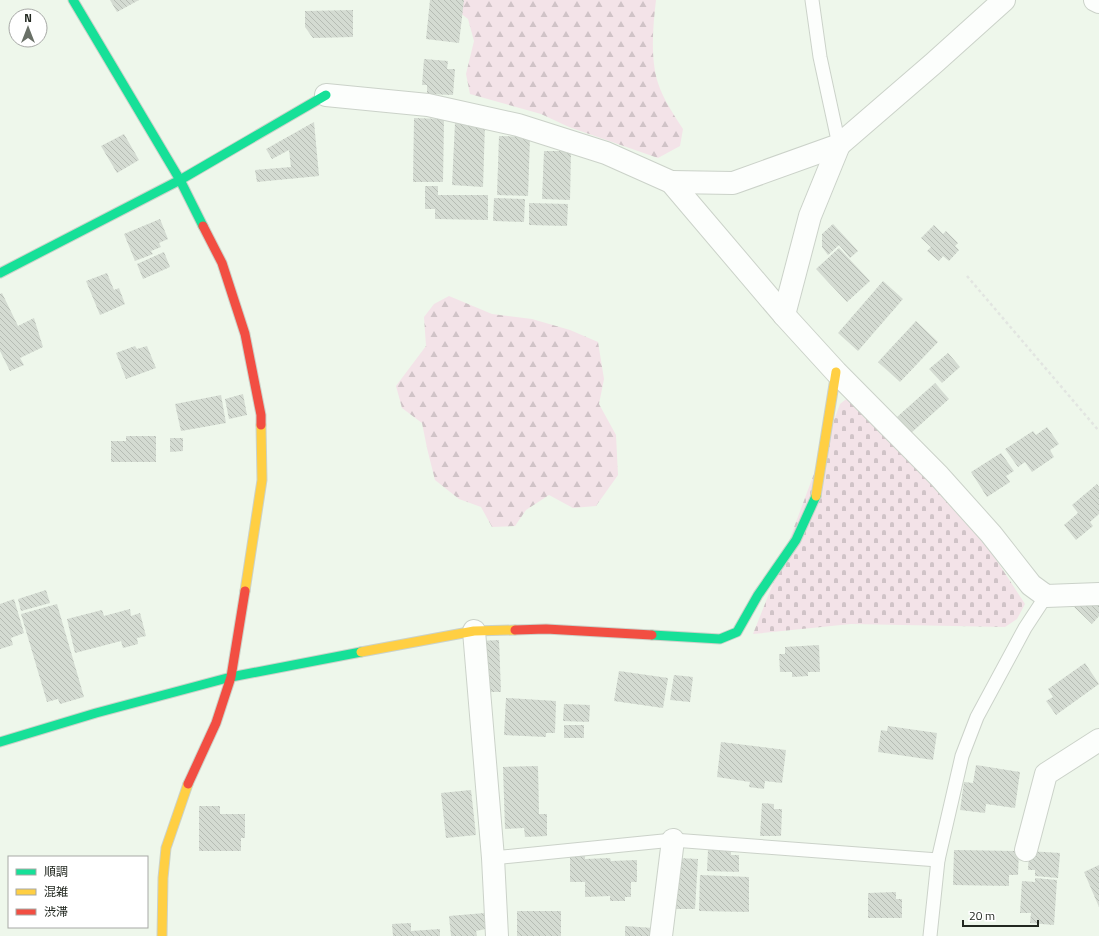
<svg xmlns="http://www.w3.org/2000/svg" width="1099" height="936" viewBox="0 0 1099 936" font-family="'Titillium Web','Noto Sans JP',sans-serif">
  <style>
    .forest { fill: url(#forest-firs) }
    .cemetery { fill: url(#cemetery-stones) }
    .building { fill: url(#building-back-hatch) }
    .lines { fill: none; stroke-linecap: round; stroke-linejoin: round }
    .lane-casing { stroke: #cbd2c9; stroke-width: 15 }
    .street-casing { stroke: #cbd2c9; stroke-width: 24 }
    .fast-casing { stroke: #cbd2c9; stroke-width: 11 }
    .slow-casing { stroke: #cbd2c9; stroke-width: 11 }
    .jam-casing { stroke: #cbd2c9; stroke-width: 11 }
    .path { stroke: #e2e5e1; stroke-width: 2.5; stroke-dasharray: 3 3; stroke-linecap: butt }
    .lane { stroke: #fcfefc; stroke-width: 13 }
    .street { stroke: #fcfefc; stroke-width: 22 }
    .fast { stroke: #16e098; stroke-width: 9 }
    .slow { stroke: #ffcf43; stroke-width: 9 }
    .jam { stroke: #f24e42; stroke-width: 9 }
  </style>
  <defs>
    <pattern id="forest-firs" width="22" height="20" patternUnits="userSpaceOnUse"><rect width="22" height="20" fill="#f3e3e8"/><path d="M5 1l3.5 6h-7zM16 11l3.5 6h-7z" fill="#d0c3c7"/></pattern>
    <pattern id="cemetery-stones" width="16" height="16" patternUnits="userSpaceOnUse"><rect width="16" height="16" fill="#f3e3e8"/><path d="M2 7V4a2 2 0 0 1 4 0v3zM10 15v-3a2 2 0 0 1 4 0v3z" fill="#d0c3c7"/></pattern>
    <pattern id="building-back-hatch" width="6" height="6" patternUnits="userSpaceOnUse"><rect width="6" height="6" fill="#d4dbd2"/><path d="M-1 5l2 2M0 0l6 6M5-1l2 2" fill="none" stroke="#b6bcb4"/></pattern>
  </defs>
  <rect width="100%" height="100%" fill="#eef7eb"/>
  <g class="forest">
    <path d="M 451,0 L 656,0 C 653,26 650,58 658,83 C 663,99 674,115 683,129 L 680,146 L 658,158 L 569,127 L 541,114 L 470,94 L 466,74 L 474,41 L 468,19 L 451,6 Z"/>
    <path d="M 449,296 L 492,314 L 532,319 L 570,330 L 598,342 L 604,379 L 599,404 L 616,435 L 618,475 L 596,506 L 573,508 L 549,495 L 526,510 L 515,526 L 492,527 L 481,507 L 459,499 L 435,480 L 427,448 L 422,423 L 402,408 L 396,386 L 426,346 L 424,317 L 434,304 Z"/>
  </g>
  <path class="cemetery" d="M 850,396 L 982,538 L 1025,604 L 1017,619 L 1005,627 L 851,624 L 753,634 L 774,581 L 840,404 Z"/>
  <g class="building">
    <path d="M 110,0 L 139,0 L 117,12 Z"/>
    <path d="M 430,0 L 464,0 L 459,43 L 426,39 Z"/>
    <path d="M 353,10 L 353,37 L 313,38 L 305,27 L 305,11 Z"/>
    <path d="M 424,59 L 448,61 L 447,69 L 455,69 L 453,95 L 427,94 L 427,85 L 422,85 Z"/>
    <path d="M 414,118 L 444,119 L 443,182 L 413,182 Z"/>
    <path d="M 314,122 L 319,176 L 257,182 L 255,170 L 291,167 L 289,150 L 272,159 L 266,149 Z"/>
    <path d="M 455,123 L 485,124 L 483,187 L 452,185 Z"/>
    <path d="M 124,134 L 139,160 L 117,173 L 101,146 Z"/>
    <path d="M 499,136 L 530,137 L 528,196 L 497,195 Z"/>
    <path d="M 544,151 L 571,151 L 570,200 L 542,199 Z"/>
    <path d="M 425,186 L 438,186 L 438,195 L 488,195 L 488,220 L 435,219 L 435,209 L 425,209 Z"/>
    <path d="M 494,198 L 525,199 L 524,222 L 493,221 Z"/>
    <path d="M 529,203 L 568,204 L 567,226 L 529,225 Z"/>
    <path d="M 160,219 L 168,239 L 159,243 L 161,247 L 151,251 L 153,254 L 135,261 L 124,234 Z"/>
    <path d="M 833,224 L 858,251 L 850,258 L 839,245 L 828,255 L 822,247 L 822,234 Z"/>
    <path d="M 934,225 L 943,234 L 946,231 L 958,243 L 955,246 L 959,250 L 949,261 L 943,256 L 939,261 L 927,251 L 931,247 L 921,238 Z"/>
    <path d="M 839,248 L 870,281 L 847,302 L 816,269 Z"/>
    <path d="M 164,252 L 170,267 L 143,279 L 137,264 Z"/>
    <path d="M 107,273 L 114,290 L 119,288 L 125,304 L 100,315 L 86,281 Z"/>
    <path d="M 883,281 L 903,299 L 858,351 L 838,333 Z"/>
    <path d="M 2,293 L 18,326 L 34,318 L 43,347 L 20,358 L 24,365 L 10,371 L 0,351 L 0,294 Z"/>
    <path d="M 916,321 L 938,342 L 900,382 L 878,362 Z"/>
    <path d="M 135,346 L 137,349 L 147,346 L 156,368 L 126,379 L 116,353 Z"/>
    <path d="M 948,353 L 960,367 L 942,383 L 929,369 Z"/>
    <path d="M 935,383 L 949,399 L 911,433 L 897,417 Z"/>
    <path d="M 243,394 L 247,415 L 229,419 L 225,399 Z"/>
    <path d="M 221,395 L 226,423 L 181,431 L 175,404 Z"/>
    <path d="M 1047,427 L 1059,444 L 1050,450 L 1054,457 L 1032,472 L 1025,462 L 1018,467 L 1005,449 L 1033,431 L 1036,435 Z"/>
    <path d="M 126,436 L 156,436 L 156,462 L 111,462 L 111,441 L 126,441 Z"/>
    <path d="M 170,438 L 183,438 L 183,451 L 170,452 Z"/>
    <path d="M 1001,453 L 1014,471 L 1006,476 L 1010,482 L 987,497 L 971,472 Z"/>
    <path d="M 1097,484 L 1099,487 L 1099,514 L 1090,522 L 1093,526 L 1076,540 L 1064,525 L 1078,513 L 1072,505 Z"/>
    <path d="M 46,590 L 50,603 L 21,611 L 18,599 Z"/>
    <path d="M 14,599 L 24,633 L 11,638 L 13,645 L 0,649 L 0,604 Z"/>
    <path d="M 1099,601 L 1099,616 L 1092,624 L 1071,604 Z"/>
    <path d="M 57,604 L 84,697 L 60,704 L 58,699 L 47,702 L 21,614 Z"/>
    <path d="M 130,609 L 131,616 L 140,613 L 146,636 L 137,638 L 138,644 L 123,648 L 121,641 L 75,653 L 67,619 L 102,610 L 104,616 Z"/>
    <path d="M 499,640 L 501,692 L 486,692 L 480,641 Z"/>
    <path d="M 819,645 L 820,672 L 808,672 L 808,676 L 792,677 L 792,672 L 780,672 L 779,654 L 785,654 L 785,647 Z"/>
    <path d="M 1085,663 L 1099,684 L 1056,715 L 1046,701 L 1053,697 L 1048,689 Z"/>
    <path d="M 619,671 L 668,678 L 663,708 L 614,701 Z"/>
    <path d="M 674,675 L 693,677 L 690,702 L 670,700 Z"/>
    <path d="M 506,698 L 556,701 L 555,733 L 546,733 L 546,737 L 504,735 Z"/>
    <path d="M 564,704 L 590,705 L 589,722 L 563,721 Z"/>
    <rect x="564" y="725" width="20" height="13"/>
    <path d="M 888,726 L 937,733 L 933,760 L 878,752 L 881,730 L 887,731 Z"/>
    <path d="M 721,742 L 786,750 L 782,783 L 765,781 L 764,789 L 749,787 L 750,782 L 717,777 Z"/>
    <path d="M 976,765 L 1020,772 L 1015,808 L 986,804 L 985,813 L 960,810 L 964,782 L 973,783 Z"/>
    <path d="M 538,766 L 539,814 L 547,814 L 547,836 L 525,837 L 524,828 L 505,829 L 503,767 Z"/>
    <path d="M 471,790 L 476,835 L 446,838 L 441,793 Z"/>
    <path d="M 762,803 L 774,804 L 774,809 L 782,809 L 781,836 L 760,836 Z"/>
    <path d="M 199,806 L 220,806 L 220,814 L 245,814 L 245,838 L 241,838 L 241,851 L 199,851 Z"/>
    <path d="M 708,850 L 731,850 L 731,855 L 739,855 L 739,872 L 707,871 Z"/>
    <path d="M 954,850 L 1019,851 L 1018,875 L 1009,875 L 1009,886 L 953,885 Z"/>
    <path d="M 1029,851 L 1060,853 L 1058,878 L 1035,876 L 1035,870 L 1028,870 Z"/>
    <path d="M 570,853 L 585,853 L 585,859 L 610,858 L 611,861 L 637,860 L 637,882 L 631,882 L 631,897 L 625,897 L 625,901 L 610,901 L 610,896 L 585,897 L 585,882 L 570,882 Z"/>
    <path d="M 679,858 L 698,859 L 695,909 L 676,909 Z"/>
    <path d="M 1099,865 L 1099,907 L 1084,872 Z"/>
    <path d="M 700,875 L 749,877 L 749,912 L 699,911 Z"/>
    <path d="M 1035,878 L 1057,880 L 1054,925 L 1030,923 L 1031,913 L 1020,913 L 1022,881 L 1035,882 Z"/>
    <path d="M 896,892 L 896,899 L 902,899 L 902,918 L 868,918 L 868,893 Z"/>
    <rect x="517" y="911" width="44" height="25"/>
    <path d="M 485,913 L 486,929 L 476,931 L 477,936 L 451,936 L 449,916 Z"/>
    <path d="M 411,923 L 411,931 L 440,929 L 440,936 L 393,936 L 392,924 Z"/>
    <path d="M 625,926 L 653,928 L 653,936 L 625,936 Z"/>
  </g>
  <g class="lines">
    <g class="lane-casing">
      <g id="lane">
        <path d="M 812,0 L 820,57 L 839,145"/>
        <path d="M 493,858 L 673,840 L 938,860"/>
        <path d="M 930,936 L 938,860 L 962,756 L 977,717 L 1025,628 L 1046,596"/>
      </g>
    </g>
    <g class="street-casing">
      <g id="street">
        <path d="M 1095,0 L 1099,2"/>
        <path d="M 326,95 L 428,105 L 518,125 L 606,153 L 671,182 L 784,315 L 836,372 L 939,476 L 991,534 L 1031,585 L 1046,596 L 1099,594"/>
        <path d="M 671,182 L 733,183 L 839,145 L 934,63 L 1004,0"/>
        <path d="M 784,315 L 810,216 L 839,145"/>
        <path d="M 474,631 L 493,858 L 497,936"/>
        <path d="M 1026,850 L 1046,774 L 1099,740"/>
        <path d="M 661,936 L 673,840"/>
      </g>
    </g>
    <g class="fast-casing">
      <g id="fast">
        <path d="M 73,0 L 180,180 L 203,226"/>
        <path d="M 0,273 L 180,180 L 326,95"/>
        <path d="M 652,635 L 720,639 L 737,632 L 758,595 L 796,540 L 816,496"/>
        <path d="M 0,742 L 96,713 L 231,677 L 361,652"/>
      </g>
    </g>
    <g class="slow-casing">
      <g id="slow">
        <path d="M 816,496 L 836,372"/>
        <path d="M 245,591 L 262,480 L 261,425"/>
        <path d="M 361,652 L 474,631 L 515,630"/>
        <path d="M 162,936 L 163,878 L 166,848 L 188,784"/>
      </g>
    </g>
    <g class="jam-casing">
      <g id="jam">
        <path d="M 203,226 L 222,263 L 245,334 L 261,415 L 261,425"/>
        <path d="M 515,630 L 546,629 L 652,635"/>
        <path d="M 188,784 L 216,723 L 231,677 L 245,591"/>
      </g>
    </g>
    <path class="path" d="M 967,276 L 1099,431"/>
    <use href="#lane" class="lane"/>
    <use href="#street" class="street"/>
    <use href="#fast" class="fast"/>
    <use href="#slow" class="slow"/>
    <use href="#jam" class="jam"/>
  </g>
  <rect x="8" y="856" width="140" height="72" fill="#ffffff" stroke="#a7a9a6"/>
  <rect x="16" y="869" width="20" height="6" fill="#16e098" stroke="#a7a9a6"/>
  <text x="44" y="876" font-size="12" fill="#222820">順調</text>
  <rect x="16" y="889" width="20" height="6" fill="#ffcf43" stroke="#a7a9a6"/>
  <text x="44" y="896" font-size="12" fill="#222820">混雑</text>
  <rect x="16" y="909" width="20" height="6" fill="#f24e42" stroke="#a7a9a6"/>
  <text x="44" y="916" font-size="12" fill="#222820">渋滞</text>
  <g transform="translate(28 28)"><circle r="19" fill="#ffffff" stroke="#a7a9a6"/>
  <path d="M0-3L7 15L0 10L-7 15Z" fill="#697067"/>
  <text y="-6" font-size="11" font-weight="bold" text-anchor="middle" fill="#222820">N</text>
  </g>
  <path d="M963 920v6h75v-6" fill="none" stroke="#222820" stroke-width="2"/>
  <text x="969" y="920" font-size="12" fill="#222820" stroke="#ffffff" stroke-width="3" paint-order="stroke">20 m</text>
</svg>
